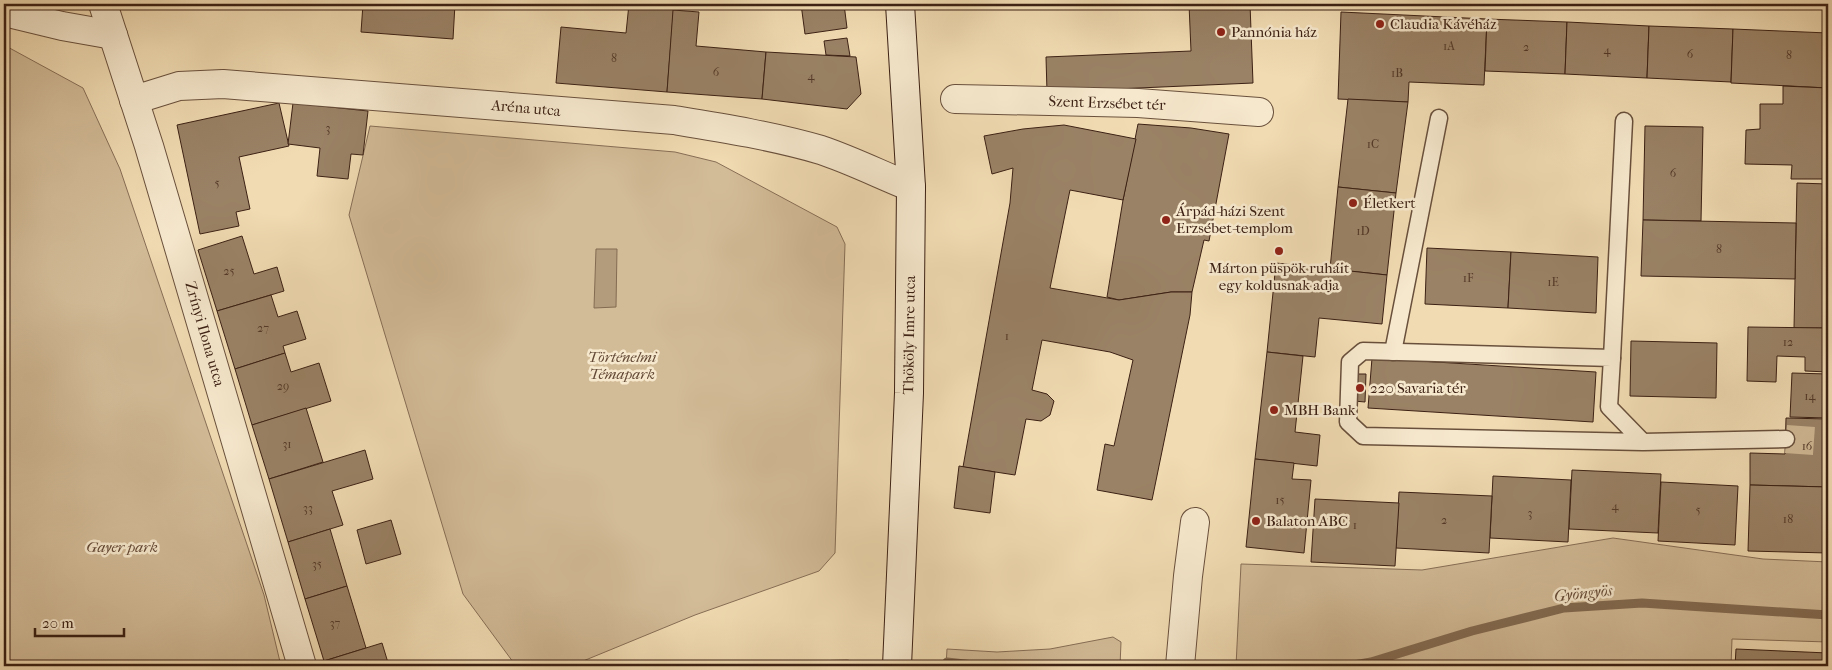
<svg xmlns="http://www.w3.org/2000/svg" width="1832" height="670" viewBox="0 0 1832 670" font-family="'IM FELL French Canon',serif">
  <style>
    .green { fill: #d2bb97; stroke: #876e56 }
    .water { fill: #b39c7c; stroke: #836b52 }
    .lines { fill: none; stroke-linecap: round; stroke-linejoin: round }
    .stream { stroke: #836b52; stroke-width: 9 }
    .building { fill: #9a8266; stroke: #3c2114 }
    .street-tunnel { stroke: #cdb692; stroke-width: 28; stroke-dasharray: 28 14; stroke-linecap: butt }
    .lane-casing { stroke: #69503c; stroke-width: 19 }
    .street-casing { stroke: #69503c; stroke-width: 30 }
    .secondary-casing { stroke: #3c2114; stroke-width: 30 }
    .lane { stroke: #f6e8cd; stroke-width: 16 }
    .street { stroke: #f6e8cd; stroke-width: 28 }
    .secondary { stroke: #f6e8cd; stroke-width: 28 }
    .poi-dot { fill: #8f2418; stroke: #f6e8cd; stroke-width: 2 }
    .labels { text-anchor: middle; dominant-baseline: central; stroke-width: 5; stroke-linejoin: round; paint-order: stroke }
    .number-label { font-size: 12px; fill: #543928 }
    .poi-label { font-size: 15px; fill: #3c2114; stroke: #f6e8cd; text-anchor: start }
    .street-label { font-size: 15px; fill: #3c2114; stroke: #f6e8cd }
    .park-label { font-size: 15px; font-style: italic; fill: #624835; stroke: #f6e8cd }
    .water-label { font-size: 16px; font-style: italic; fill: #664c38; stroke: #f6e8cd }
  </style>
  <rect width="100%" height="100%" fill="#f1dbb2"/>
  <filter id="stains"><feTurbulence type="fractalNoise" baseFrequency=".004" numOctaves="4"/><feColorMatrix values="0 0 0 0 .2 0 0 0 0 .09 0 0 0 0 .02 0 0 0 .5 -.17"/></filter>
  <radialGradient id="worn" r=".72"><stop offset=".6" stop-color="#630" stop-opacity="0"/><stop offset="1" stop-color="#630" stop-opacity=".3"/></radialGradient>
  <g class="green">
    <path d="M 4,45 L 83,88 L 120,169 L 264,595 L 281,666 L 4,666 Z"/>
    <path d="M 370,126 L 675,152 L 716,162 L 837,227 L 845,244 L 835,553 L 819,571 L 695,615 L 571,666 L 516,666 L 463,594 L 349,215 Z"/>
    <path d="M 1613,538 L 1763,559 L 1828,562 L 1828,642 L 1732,639 L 1731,666 L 1236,666 L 1241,564 L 1422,570 Z"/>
    <path d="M 1113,637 L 1121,642 L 1120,666 L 946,666 L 947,649 L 997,652 L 1050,649 Z"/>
  </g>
  <path class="water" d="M 596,249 L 617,249 L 616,307 L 594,308 Z"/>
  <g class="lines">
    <g class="stream">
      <path d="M 947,662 L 982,666"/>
      <path d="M 778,666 L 847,664"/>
      <path d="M 1348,666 L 1371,662 L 1472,631 L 1564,608 L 1642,603 L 1828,615"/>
    </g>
  </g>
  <g class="building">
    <path d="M 363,4 L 455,4 L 453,39 L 361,32 Z"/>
    <path d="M 629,4 L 674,4 L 667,92 L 556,83 L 561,27 L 626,33 Z"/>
    <path d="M 801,4 L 844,4 L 847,28 L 805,34 Z"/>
    <path d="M 1189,4 L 1250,4 L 1253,83 L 1047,92 L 1046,57 L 1191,51 Z"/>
    <path d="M 673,10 L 699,12 L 696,46 L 766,52 L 762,99 L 667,92 Z"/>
    <path d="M 1341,12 L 1487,19 L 1484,85 L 1409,82 L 1408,102 L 1338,99 Z"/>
    <path d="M 1487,19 L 1567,22 L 1565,74 L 1485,71 Z"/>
    <path d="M 1567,22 L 1649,26 L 1647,78 L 1565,74 Z"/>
    <path d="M 1649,26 L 1733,29 L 1731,82 L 1647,78 Z"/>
    <path d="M 1733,29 L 1828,33 L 1828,88 L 1731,83 Z"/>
    <path d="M 847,38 L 850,56 L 826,55 L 824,41 Z"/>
    <path d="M 766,52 L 856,57 L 861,94 L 847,109 L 762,99 Z"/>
    <path d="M 1783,86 L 1828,88 L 1828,179 L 1791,179 L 1792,165 L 1745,164 L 1746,130 L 1760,129 L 1760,104 L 1783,104 Z"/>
    <path d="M 1348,99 L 1408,102 L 1396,193 L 1338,187 Z"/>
    <path d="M 279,103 L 289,146 L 239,157 L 250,209 L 236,212 L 239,226 L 200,234 L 177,125 Z"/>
    <path d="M 293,103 L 368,111 L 363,155 L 351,154 L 348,179 L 317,176 L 320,148 L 288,144 Z"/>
    <path d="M 1138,124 L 1191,128 L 1229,134 L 1209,241 L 1204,240 L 1192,292 L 1171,292 L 1119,300 L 1107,297 L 1123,200 Z"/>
    <path d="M 1064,125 L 1136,139 L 1123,200 L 1070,190 L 1050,288 L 1119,300 L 1171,292 L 1192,292 L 1190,315 L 1152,500 L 1097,490 L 1105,444 L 1114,446 L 1133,360 L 1110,352 L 1042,340 L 1032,390 L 1047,394 L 1054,401 L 1050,415 L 1041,421 L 1026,419 L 1015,475 L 963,467 L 1010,203 L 1013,168 L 992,174 L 984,136 L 1023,129 Z"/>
    <path d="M 1645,126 L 1703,127 L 1701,221 L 1643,220 Z"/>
    <path d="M 1797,183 L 1828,184 L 1828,328 L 1794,328 Z"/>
    <path d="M 1338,187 L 1396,193 L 1387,275 L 1330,269 Z"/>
    <path d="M 1643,220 L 1796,223 L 1795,279 L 1641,276 Z"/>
    <path d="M 242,236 L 254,274 L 277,267 L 284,291 L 217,311 L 198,250 Z"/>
    <path d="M 1427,248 L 1511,252 L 1508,308 L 1425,304 Z"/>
    <path d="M 1511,252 L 1598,257 L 1596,313 L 1508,308 Z"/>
    <path d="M 1276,263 L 1387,275 L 1382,324 L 1319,318 L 1315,357 L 1267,352 Z"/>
    <path d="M 271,295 L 278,317 L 297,311 L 306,339 L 283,346 L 285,353 L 235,369 L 217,311 Z"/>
    <path d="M 1748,327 L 1828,328 L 1828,372 L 1805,371 L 1805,357 L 1777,356 L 1776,382 L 1747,381 Z"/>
    <path d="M 1631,341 L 1717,343 L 1716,398 L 1630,396 Z"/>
    <path d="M 1267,352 L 1303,356 L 1295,432 L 1320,435 L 1317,466 L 1255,459 Z"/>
    <path d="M 285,353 L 291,372 L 319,363 L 331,401 L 252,425 L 235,369 Z"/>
    <path d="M 1372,358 L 1596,372 L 1593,422 L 1368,408 Z"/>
    <path d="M 1792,373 L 1828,374 L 1828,418 L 1790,417 Z"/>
    <path d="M 1355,374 L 1366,374 L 1365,402 L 1354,401 Z"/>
    <path d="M 306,408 L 323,462 L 269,479 L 252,425 Z"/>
    <path d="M 1786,418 L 1828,419 L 1828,487 L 1750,485 L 1750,453 L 1785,454 Z"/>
    <path d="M 365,450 L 373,479 L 332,491 L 343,525 L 288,542 L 269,479 Z"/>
    <path d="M 1255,459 L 1294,463 L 1292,479 L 1311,480 L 1304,553 L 1246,547 Z"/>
    <path d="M 959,466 L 995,472 L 990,513 L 954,508 Z"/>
    <path d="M 1572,470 L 1661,474 L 1658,533 L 1569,529 Z"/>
    <path d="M 1493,476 L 1571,480 L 1568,542 L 1490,538 Z"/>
    <path d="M 1661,482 L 1738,486 L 1735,545 L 1658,541 Z"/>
    <path d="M 1750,485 L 1828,487 L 1828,553 L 1748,551 Z"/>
    <path d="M 1399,492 L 1492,496 L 1489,553 L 1396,548 Z"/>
    <path d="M 1315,499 L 1399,503 L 1395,566 L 1311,562 Z"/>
    <path d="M 391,520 L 401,554 L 366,564 L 357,530 Z"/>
    <path d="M 330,529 L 347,586 L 305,599 L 288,542 Z"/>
    <path d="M 347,586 L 366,648 L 324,661 L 305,599 Z"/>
    <path d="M 382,643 L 389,666 L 326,666 L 324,661 Z"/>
    <path d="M 1736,649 L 1828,653 L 1828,666 L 1735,666 Z"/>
  </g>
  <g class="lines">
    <path class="street-tunnel" d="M 1786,439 L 1828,442"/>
    <g class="lane-casing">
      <g id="lane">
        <path d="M 1393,352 L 1439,118"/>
        <path d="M 1612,358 L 1624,121"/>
        <path d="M 1643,442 L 1363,436 L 1348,422 L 1350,362 L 1363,351 L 1612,358 L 1609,407 L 1643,442 L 1786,439"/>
      </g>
    </g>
    <g class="street-casing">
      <g id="street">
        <path d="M 103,4 L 149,146 L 302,666"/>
        <path d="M 4,12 L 62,26 L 113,35"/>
        <path d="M 955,99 L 1138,103 L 1259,112"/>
        <path d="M 134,100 L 179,86 L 223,84 L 674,120 C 723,128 773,136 821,150 C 851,160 881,175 911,187"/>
        <path d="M 1180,666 L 1188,576 L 1195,522"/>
      </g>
    </g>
    <g class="secondary-casing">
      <path id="secondary" d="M 897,666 L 909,393 L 911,187 L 900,4"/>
    </g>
    <use href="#lane" class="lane"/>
    <use href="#street" class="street"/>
    <use href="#secondary" class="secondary"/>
  </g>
  <g class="poi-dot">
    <circle cx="1380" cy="24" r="5"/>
    <circle cx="1221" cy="32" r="5"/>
    <circle cx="1353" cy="203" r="5"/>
    <circle cx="1166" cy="220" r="5"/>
    <circle cx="1279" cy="251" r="5"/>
    <circle cx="1360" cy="388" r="5"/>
    <circle cx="1274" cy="410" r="5"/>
    <circle cx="1256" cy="521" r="5"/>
  </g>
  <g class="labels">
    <g class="number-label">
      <text x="1449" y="46">1A</text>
      <text x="1526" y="47">2</text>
      <text x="1607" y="50">4</text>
      <text x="1690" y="54">6</text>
      <text x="1789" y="55">8</text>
      <text x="614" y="58">8</text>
      <text x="716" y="72">6</text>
      <text x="1397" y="73">1B</text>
      <text x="811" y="76">4</text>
      <text x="328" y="128">3</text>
      <text x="1373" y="144">1C</text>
      <text x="1673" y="173">6</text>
      <text x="217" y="183">5</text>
      <text x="1363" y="231">1D</text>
      <text x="1719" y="249">8</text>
      <text x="229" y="271">25</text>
      <text x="1468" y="278">1F</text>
      <text x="1553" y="282">1E</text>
      <text x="263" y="328">27</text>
      <text x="1007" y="336">1</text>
      <text x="1788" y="342">12</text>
      <text x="283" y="386">29</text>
      <text x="1810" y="396">14</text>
      <text x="287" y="444">31</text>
      <text x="1807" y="446">16</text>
      <text x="1280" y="500">15</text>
      <text x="1615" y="506">4</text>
      <text x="308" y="508">33</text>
      <text x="1698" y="510">5</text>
      <text x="1530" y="513">3</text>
      <text x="1788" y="519">18</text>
      <text x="1444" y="520">2</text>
      <text x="1355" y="525">1</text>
      <text x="317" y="564">35</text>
      <text x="335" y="623">37</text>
    </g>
    <g class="poi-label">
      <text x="1390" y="24">Claudia Kávéház</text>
      <text x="1231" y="32">Pannónia ház</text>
      <text x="1363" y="203">Életkert</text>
      <text x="1176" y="211">Árpád-házi Szent<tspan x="1176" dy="17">Erzsébet-templom</tspan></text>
      <text x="1279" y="268" text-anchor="middle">Márton püspök ruháit<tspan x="1279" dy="17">egy koldusnak adja</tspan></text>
      <text x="1370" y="388">220 Savaria tér</text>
      <text x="1284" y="410">MBH Bank</text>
      <text x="1266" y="521">Balaton ABC</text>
    </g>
    <g class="street-label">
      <text transform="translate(1107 103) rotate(2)">Szent Erzsébet tér</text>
      <text transform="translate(526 108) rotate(5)">Aréna utca</text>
      <text transform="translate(205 334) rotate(74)">Zrínyi Ilona utca</text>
      <text transform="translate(909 335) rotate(-89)">Thököly Imre utca</text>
    </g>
    <g class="park-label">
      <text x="622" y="357">Történelmi<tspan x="622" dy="17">Témapark</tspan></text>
      <text x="122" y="547">Gayer park</text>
    </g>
    <g class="water-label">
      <text transform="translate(1583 593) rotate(-6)">Gyöngyös</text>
    </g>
  </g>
  <rect width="1832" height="670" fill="none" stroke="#f1dbb2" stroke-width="20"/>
  <rect x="5" y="5" width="1822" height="660" fill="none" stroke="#3c2114" stroke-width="2.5"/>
  <rect x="10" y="10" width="1812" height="650" fill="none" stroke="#3c2114"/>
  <path d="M35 628v8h89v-8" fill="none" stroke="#3c2114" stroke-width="2.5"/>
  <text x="42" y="628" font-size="15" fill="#3c2114" stroke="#f6e8cd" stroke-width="4" paint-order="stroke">20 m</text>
  <rect width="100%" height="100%" filter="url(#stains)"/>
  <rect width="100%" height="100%" fill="url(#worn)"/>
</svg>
